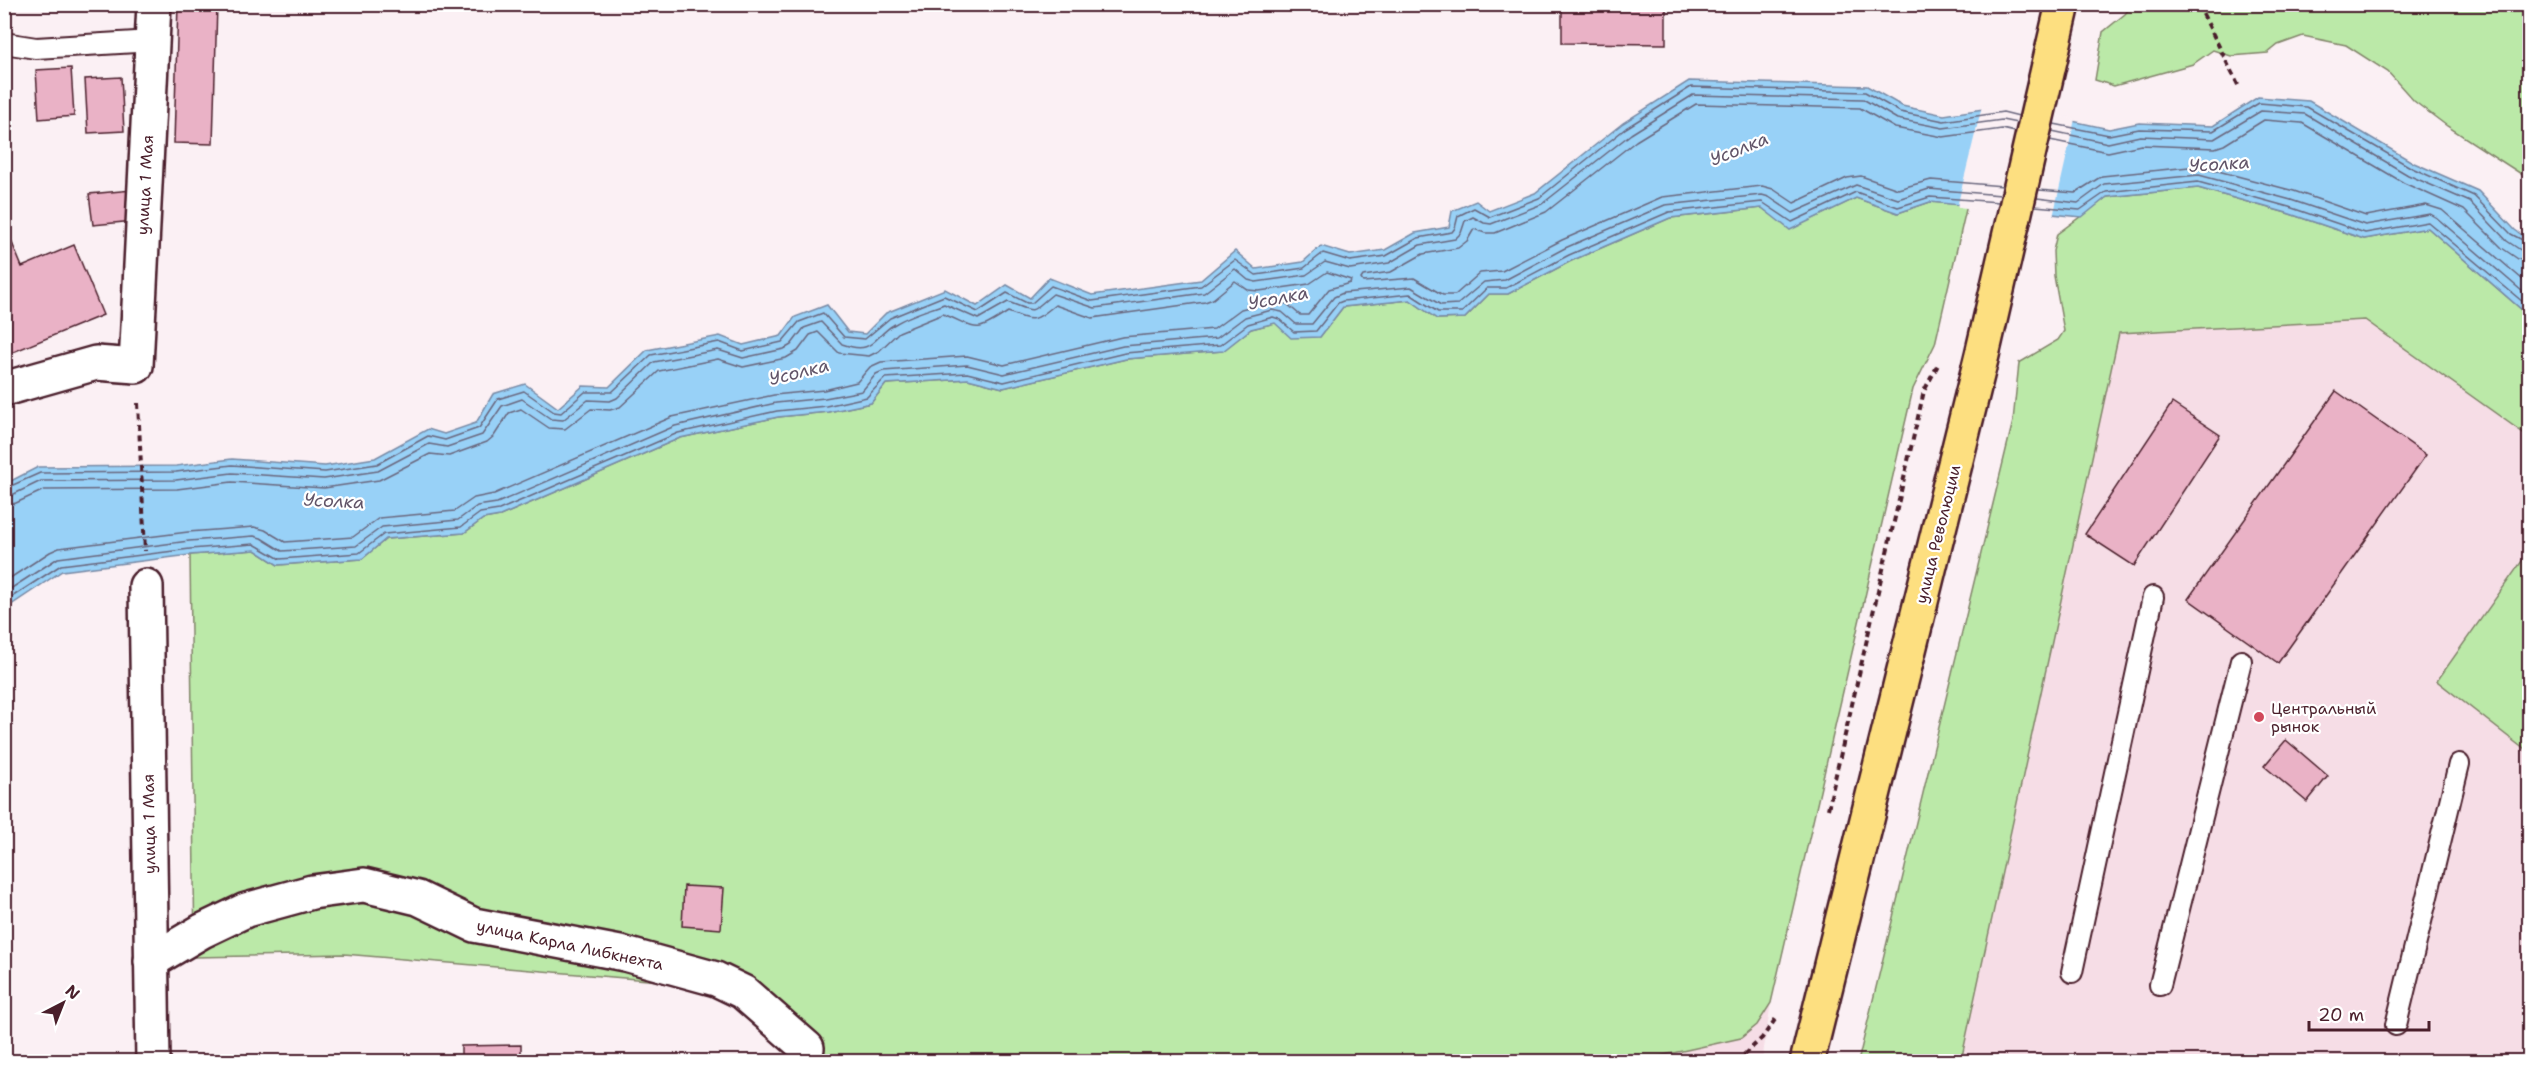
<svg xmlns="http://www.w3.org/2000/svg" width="2534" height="1066" viewBox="0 0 2534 1066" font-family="'Shantell Sans',sans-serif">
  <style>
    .built { fill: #f6dde6 }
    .green { fill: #bbe9a8; stroke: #82846a; stroke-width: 1.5 }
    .water { fill: #98d1f7; stroke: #798aa5; stroke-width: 1.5 }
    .pier { fill: #fbf0f4 }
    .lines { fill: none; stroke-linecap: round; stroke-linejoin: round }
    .shore { stroke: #69667d; stroke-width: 1.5 }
    .building { fill: #eab2c6; stroke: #4a1f2b; stroke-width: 1.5 }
    .lane-casing { stroke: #4a1f2b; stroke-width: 24 }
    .street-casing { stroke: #4a1f2b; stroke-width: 38 }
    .primary-casing { stroke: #4a1f2b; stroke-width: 38 }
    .path { stroke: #4a1f2b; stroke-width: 4; stroke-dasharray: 6 4.5; stroke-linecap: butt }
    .lane { stroke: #fff; stroke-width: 20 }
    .street { stroke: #fff; stroke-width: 33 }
    .primary { stroke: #fddf80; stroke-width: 33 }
    .poi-dot { fill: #d1495b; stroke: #fff; stroke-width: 2 }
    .labels { text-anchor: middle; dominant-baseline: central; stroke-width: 4.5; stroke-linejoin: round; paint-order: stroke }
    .street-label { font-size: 16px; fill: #4a1f2b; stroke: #fff }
    .poi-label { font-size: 16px; fill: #4a1f2b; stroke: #fff; text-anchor: start }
    .water-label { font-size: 18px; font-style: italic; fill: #615468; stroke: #fff }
  </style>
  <rect width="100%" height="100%" fill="#fbf0f4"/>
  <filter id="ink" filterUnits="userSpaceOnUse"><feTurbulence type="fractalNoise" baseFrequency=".0167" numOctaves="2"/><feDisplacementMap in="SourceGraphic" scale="12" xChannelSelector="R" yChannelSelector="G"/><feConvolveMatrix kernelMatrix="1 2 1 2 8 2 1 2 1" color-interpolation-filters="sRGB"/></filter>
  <g filter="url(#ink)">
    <g class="built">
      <path d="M 2365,320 L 2529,437 L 2529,551 L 2437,681 L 2529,753 L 2529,1061 L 1961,1062 L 2119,332 Z"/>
      <path d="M 1771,1003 L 1762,1061 L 1637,1062 L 1741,1038 L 1766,1012 Z"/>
    </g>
    <g class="green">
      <path d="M 2132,5 L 2529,5 L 2529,179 L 2447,126 L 2414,101 L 2388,72 L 2346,45 L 2303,36 L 2278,45 L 2268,53 L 2231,56 L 2213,50 L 2193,64 L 2114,86 L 2095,80 L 2103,32 L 2125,14 Z"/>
      <path d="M 2198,188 L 2290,214 L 2364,239 L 2428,228 L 2529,316 L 2529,437 L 2365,320 L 2119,333 L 1961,1061 L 1858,1062 L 2013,421 L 2019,363 L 2058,340 L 2064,331 L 2054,276 L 2053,251 L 2057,234 L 2107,197 Z"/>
      <path d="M 1856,198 L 1898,213 L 1930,202 L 1967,205 L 1935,344 L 1913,389 L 1771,1003 L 1757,1025 L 1741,1038 L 1637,1061 L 818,1061 L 718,986 L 344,954 L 195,957 L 190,555 L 255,550 L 278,565 L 362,559 L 386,539 L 464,533 L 483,519 L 500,516 L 680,438 L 778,417 L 828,412 L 871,403 L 886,384 L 968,379 L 1003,388 L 1126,359 L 1222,351 L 1251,329 L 1275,323 L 1320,337 L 1343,307 L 1410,300 L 1437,319 L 1465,318 L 1489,294 L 1508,294 L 1571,261 L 1670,218 L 1762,208 L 1791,229 Z"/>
      <path d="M 2529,551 L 2529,753 L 2437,681 Z"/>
    </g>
    <path class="water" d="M 1689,81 L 1867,86 L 1902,106 L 1944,115 L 2003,106 L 2109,129 L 2139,123 L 2213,126 L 2258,97 L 2309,101 L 2414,163 L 2478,191 L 2515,230 L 2529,240 L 2529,316 L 2428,228 L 2364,239 L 2287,213 L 2198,188 L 2107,197 L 2082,217 L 1930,202 L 1898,213 L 1856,198 L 1790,230 L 1762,208 L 1670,218 L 1571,261 L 1508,294 L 1489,294 L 1465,318 L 1437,319 L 1410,300 L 1343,307 L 1320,337 L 1291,338 L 1275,323 L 1251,329 L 1223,351 L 1126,359 L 1003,388 L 968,379 L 886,384 L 871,403 L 828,412 L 778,417 L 680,438 L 500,516 L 483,519 L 464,533 L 386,539 L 362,559 L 278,565 L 255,550 L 190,555 L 62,571 L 5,609 L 5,484 L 38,467 L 176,466 L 232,459 L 325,466 L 375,458 L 428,429 L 444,434 L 476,423 L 493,394 L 525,384 L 558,408 L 583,386 L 609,387 L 647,350 L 720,336 L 743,345 L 781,336 L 795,317 L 827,305 L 848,332 L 865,334 L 886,313 L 945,289 L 977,306 L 1007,285 L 1030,298 L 1049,278 L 1092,295 L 1201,280 L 1235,251 L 1256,269 L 1303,262 L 1321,246 L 1350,255 L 1385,250 L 1415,233 L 1449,227 L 1452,211 L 1476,201 L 1489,211 L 1535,193 L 1623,123 Z"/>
    <path class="pier" d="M 2003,103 L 2075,119 L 2053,217 L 1957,207 L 1982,106 Z"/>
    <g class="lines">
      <g class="shore">
        <path d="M 2054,124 L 2109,135 L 2139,129 L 2213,131 L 2259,103 L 2307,107 L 2412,168 L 2474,196 L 2511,234 L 2530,244"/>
        <path d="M 2052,131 L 2108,143 L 2140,136 L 2214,139 L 2261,111 L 2305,114 L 2408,175 L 2470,202 L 2507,241 L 2522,251 L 2530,252"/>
        <path d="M 2050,140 L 2108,152 L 2141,145 L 2215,148 L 2224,145 L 2264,120 L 2302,123 L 2404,183 L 2464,210 L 2502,248 L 2518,259 L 2530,261"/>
        <path d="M 2003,186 L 1931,180 L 1898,189 L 1861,176 L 1847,178 L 1794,203 L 1773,189 L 1762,186 L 1662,197 L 1562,240 L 1502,271 L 1480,273 L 1455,295 L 1443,295 L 1414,278 L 1363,282 L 1361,279 L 1363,276 L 1391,272 L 1423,254 L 1458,248 L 1467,241 L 1474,229 L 1485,233 L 1495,233 L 1546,212 L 1636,141 L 1696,104 L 1860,108 L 1895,128 L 1943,137 L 2002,129 L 2015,132"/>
        <path d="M 2039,190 L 2075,193 L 2102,176 L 2199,166 L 2294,191 L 2366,216 L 2426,205 L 2442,210 L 2530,286"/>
        <path d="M 2037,198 L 2078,203 L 2104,184 L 2199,175 L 2291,200 L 2365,225 L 2430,214 L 2437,218 L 2530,298"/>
        <path d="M 2035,206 L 2080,210 L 2106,192 L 2198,182 L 2289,207 L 2365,233 L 2428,222 L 2530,308"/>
        <path d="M 4,489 L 40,473 L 176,472 L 232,465 L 325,472 L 377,464 L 428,436 L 445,440 L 479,428 L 498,399 L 524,391 L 554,412 L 561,413 L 585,392 L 612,392 L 651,355 L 719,342 L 743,351 L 782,342 L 799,322 L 823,313 L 844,337 L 865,339 L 890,318 L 944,296 L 978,312 L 1007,293 L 1027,303 L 1032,303 L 1051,286 L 1092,301 L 1201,286 L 1235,260 L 1256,275 L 1304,268 L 1323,253 L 1350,261 L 1386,256 L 1418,238 L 1452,232 L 1455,228 L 1458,216 L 1474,208 L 1490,217 L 1539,198 L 1626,128 L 1691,87 L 1865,92 L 1900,112 L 1944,121 L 2003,112 L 2019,116"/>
        <path d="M 4,496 L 12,495 L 41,481 L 176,480 L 232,473 L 324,479 L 378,471 L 429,444 L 447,447 L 482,435 L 502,406 L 522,399 L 551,419 L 563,420 L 588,400 L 610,401 L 617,398 L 654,362 L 718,350 L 743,358 L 784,349 L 791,345 L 804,328 L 821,322 L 842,344 C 875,356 873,336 895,324 C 909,315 928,310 944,304 L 978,319 L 1008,302 C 1038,313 1028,314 1053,294 L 1095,308 L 1204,293 L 1235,269 L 1248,280 L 1256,282 L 1306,275 L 1325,262 L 1350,269 L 1389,263 L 1420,245 L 1455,239 L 1461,233 L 1465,221 L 1473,217 L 1484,223 L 1491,224 L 1542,204 L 1631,134 L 1693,95 L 1863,99 L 1897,119 L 1943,128 L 2002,120 L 2017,123"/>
        <path d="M 4,506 L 16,503 L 44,490 L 177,489 L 232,482 L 324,488 L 379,480 L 430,454 L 449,456 L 487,442 L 494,436 L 509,413 L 521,409 L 549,428 L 565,429 L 591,409 L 610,410 L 620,407 L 659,371 L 718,359 L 743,367 L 786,358 L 798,351 L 810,335 L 818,332 L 839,353 L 869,356 L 879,351 L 899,332 L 943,314 C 980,328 971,336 1008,312 C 1034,322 1034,322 1055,305 L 1092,318 L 1205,302 L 1213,299 L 1235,281 L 1248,290 L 1259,291 L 1309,284 L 1327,272 L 1351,280 L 1350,283 L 1329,289 L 1308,315 L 1300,315 L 1287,304 L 1273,301 L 1241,309 L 1214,329 L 1122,337 L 1004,365 L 967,356 L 881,362 L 870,367 L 857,382 L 824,390 L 774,395 L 672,417 L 494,494 L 474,498 L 455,511 L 379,518 L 353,537 L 285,542 L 265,530 L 254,527 L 188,532 L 59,548 L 50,552 L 4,582"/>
        <path d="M 4,593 L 58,558 L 189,541 L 254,536 L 261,538 L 282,551 L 356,546 L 382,527 L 458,520 L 477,506 L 497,503 L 675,426 L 776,403 L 825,398 L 862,391 L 876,374 L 883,371 L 967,365 L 1004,374 L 1123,346 L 1217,338 L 1245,317 L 1272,310 L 1282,312 L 1296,324 L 1312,324 L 1334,297 L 1343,293 L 1411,287 L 1441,305 L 1458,304 L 1484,282 L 1505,280 L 1565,248 L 1665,205 L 1762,195 L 1769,197 L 1793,213 L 1856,185 L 1898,199 L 1929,189 L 2001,195"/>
        <path d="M 4,602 L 61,565 L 190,549 L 254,544 L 280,559 L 359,553 L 384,534 L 461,527 L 480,513 L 499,510 L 678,433 L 777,411 L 826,406 L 867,397 L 885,378 L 967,373 L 1004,382 L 1125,353 L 1220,345 L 1248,324 L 1273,317 L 1279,319 L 1294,332 L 1316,331 L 1338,303 L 1343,301 L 1410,294 L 1438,312 L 1462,312 L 1487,288 L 1506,288 L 1569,255 L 1669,212 L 1762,202 L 1792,222 L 1856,192 L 1898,207 L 1930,197 L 1999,202"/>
      </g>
    </g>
    <g class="building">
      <path d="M 178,4 L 217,4 L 213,144 L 174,143 Z"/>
      <path d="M 1562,4 L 1666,4 L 1666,44 L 1562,43 Z"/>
      <path d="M 71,68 L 74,116 L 39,119 L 36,70 Z"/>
      <path d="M 121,77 L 124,131 L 88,133 L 85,79 Z"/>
      <path d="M 132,190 L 134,221 L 93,225 L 89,194 Z"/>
      <path d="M 10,238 L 22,267 L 74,245 L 103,315 L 6,355 L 4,240 Z"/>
      <path d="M 2336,391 L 2426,455 L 2278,663 L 2188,599 Z"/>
      <path d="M 2172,403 L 2220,435 L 2134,566 L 2085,534 Z"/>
      <path d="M 2286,740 L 2328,776 L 2307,802 L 2264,766 Z"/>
      <path d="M 684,886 L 724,888 L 721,929 L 682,926 Z"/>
      <path d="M 521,1045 L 521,1062 L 461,1062 L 461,1046 Z"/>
      <path d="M 551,1056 L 652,1058 L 652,1062 L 551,1062 Z"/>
    </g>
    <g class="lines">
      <g class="lane-casing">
        <g id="lane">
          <path d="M 4,43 L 36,48 L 153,41"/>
          <path d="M 2072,972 L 2153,597"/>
          <path d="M 2160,985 L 2241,661"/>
          <path d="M 2396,1025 L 2459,764"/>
        </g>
      </g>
      <g class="street-casing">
        <g id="street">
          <path d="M 4,389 L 96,363 L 136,366 L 154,4"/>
          <path d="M 146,586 L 153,1062"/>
          <path d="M 151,961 L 202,931 L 246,910 L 312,892 L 364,885 L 418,898 L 474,925 L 625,954 L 716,979 L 743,992 L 807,1048"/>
        </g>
      </g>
      <g class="primary-casing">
        <path id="primary" d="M 1807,1062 L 1982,355 L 2063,4"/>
      </g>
      <g class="path">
        <path d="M 2200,4 L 2200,8 L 2240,89"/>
        <path d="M 138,403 L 145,551"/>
        <path d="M 1828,809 L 1924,391 L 1939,363"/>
        <path d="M 1736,1062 L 1762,1038 L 1777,1017"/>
      </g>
      <use href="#lane" class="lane"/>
      <use href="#street" class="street"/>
      <use href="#primary" class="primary"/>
    </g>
  </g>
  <circle class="poi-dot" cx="2259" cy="717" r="6"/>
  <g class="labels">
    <g class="street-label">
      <text transform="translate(145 185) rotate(-87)">улица 1 Мая</text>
      <text transform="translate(1938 534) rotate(-76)">улица Революции</text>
      <text transform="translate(149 824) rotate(-91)">улица 1 Мая</text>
      <text transform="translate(570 945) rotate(12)">улица Карла Либкнехта</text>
    </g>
    <g class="poi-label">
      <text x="2271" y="708">Центральный<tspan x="2271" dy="18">рынок</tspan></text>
    </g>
    <g class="water-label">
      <text transform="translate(1739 149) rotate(-22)">Усолка</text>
      <text transform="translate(2219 164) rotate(-4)">Усолка</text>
      <text transform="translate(1278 298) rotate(-11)">Усолка</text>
      <text transform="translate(799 372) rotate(-14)">Усолка</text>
      <text transform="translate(334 501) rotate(3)">Усолка</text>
    </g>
  </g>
  <rect width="2534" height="1066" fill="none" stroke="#fff" stroke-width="24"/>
  <rect x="12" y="12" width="2510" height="1042" fill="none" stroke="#4a1f2b" stroke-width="2" filter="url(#ink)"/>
  <g transform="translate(63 1003) rotate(42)" stroke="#ffffff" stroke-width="4.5" paint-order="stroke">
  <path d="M0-4.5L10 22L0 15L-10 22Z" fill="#4a1f2b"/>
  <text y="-9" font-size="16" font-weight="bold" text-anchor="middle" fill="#4a1f2b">N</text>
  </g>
  <path d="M2309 1021v9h120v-9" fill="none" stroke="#4a1f2b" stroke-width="3"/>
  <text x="2318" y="1021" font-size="18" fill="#4a1f2b" stroke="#ffffff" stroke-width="4.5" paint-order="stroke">20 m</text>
</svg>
